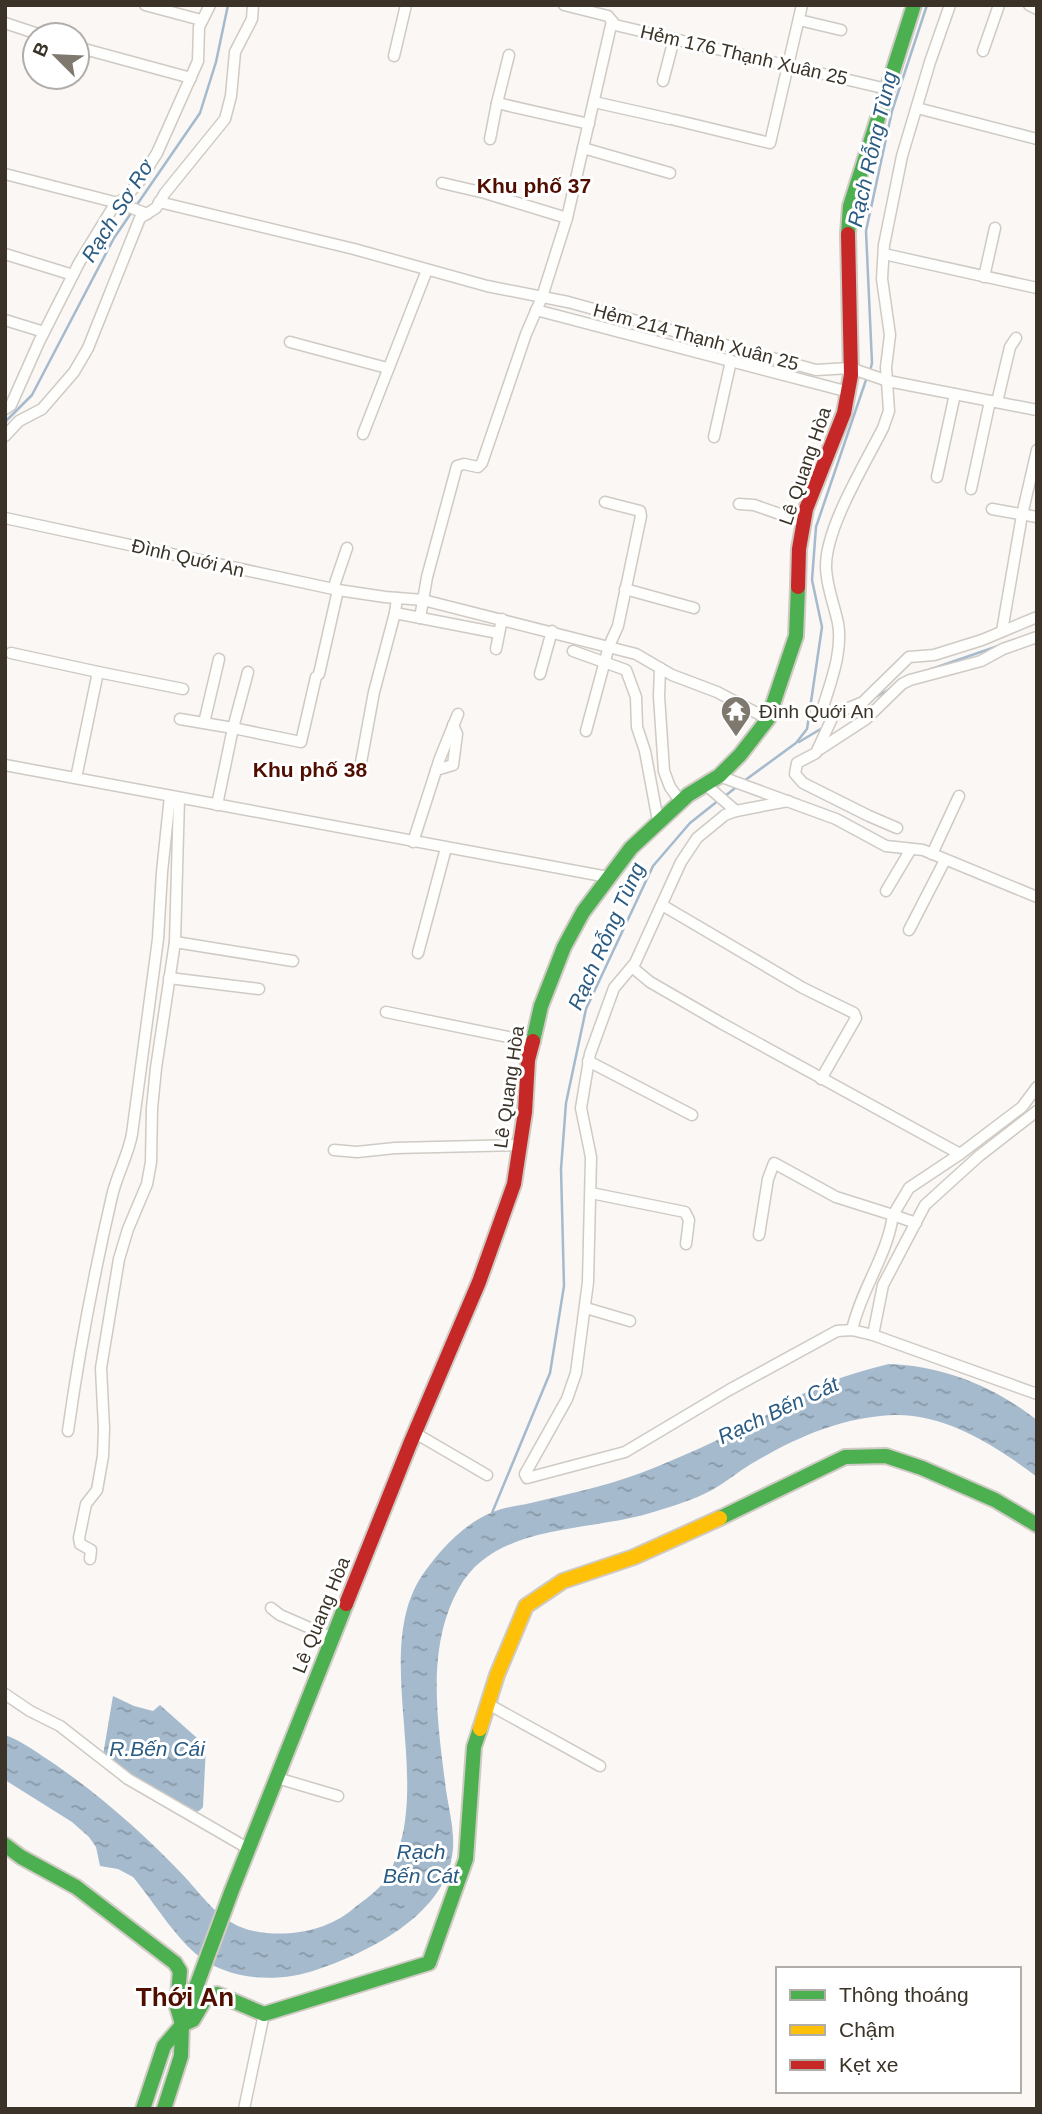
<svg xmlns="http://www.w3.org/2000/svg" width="1042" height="2114" viewBox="0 0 1042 2114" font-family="Helvetica,sans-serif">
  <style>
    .water { fill: url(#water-ripples) }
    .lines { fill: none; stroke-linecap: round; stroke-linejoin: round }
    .stream { stroke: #a5bacd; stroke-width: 2.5 }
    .street-casing { stroke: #cfcac3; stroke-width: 13 }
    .fast-casing { stroke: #cfcac3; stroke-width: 18 }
    .slow-casing { stroke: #cfcac3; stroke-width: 18 }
    .jam-casing { stroke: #cfcac3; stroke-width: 18 }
    .street { stroke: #fefefd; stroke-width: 10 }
    .fast { stroke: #4caf50; stroke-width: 14 }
    .slow { stroke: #ffc107; stroke-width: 14 }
    .jam { stroke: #c62828; stroke-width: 14 }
    .labels { text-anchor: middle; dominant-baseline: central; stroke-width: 6; stroke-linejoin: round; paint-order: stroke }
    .street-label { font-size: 19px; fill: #3b3327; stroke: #fff }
    .poi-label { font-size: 19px; fill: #3b3327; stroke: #fff; text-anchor: start }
    .water-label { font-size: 21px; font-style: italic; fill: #2a5b82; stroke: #fff }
    .neighbourhood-label { font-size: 21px; font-weight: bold; fill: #500e00; stroke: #fff }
    .district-label { font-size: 26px; font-weight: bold; fill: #500e00; stroke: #fff }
  </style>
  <defs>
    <pattern id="water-ripples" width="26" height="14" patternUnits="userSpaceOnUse" patternTransform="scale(1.75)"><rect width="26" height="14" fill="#a5bacd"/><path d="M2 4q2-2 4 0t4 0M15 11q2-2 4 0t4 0" fill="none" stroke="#8898a6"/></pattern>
  </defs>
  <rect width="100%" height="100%" fill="#faf7f4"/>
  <g class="water">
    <path d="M 889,1364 C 944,1366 993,1386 1037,1420 L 1037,1477 C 996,1446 947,1414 894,1415 C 841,1417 795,1438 751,1464 C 738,1472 726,1482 712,1490 C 694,1500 670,1507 650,1513 C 589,1532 495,1523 459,1588 C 425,1648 438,1725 446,1790 C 449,1810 456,1836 452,1856 C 443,1916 367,1953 316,1970 C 278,1983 228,1981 196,1954 C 173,1934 153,1901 133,1877 L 118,1869 L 100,1866 L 96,1847 L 89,1837 L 72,1822 L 5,1780 L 5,1735 C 24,1742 39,1754 56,1765 C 102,1797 145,1835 184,1876 C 205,1899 222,1925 254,1931 C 287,1938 327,1931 353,1909 C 364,1900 379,1890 387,1878 C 392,1872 394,1861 397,1854 C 428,1770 374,1651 421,1577 C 438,1552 464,1523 493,1512 C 504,1507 518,1506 531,1503 C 567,1494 603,1487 638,1474 C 678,1459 719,1440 757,1420 C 771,1413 783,1404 797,1397 C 826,1381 857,1372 889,1364 Z"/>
    <path d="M 113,1696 L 134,1706 L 153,1711 L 160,1705 L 206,1746 L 203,1807 C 197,1815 191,1812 183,1809 L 103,1755 Z"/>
  </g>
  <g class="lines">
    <g class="stream">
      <path d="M 870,371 L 872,363 L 866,231 L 892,111 L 927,5"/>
      <path d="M 5,422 L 32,395 L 114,238 L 200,113 L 216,62 L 228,5"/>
      <path d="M 914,675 L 1001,645"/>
      <path d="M 872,699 L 890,689"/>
      <path d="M 836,720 L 848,713"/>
      <path d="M 799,742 L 824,727"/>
      <path d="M 744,781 L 796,743 L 807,729 L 822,627 L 812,580 L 816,527 L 867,377"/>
      <path d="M 725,796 L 739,785"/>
      <path d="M 492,1513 L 550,1373 L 564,1286 L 561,1169 L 566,1103 L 586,1009 L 653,866 L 690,823 L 719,800"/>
    </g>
    <g class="street-casing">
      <g id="street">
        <path d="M 145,5 L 201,20"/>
        <path d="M 564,5 L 608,16 L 615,25 L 887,89"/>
        <path d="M 1029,5 L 1037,9"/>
        <path d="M 799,20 L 841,30"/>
        <path d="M 5,23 L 41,35"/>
        <path d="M 77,47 L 191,78"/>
        <path d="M 983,51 L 999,5"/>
        <path d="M 394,56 L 406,5"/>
        <path d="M 663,81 L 674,39"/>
        <path d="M 594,102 L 670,119"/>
        <path d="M 497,103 L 509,55"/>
        <path d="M 917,108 L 1037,139"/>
        <path d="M 675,120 L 770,143 L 802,5"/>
        <path d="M 490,139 L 497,103 L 589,124"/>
        <path d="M 583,148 L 670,173"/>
        <path d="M 5,174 L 122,204 L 147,214"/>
        <path d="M 442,183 L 485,193 L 567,218"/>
        <path d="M 159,202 L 354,249 L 487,286 L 568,302 L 816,370 L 850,368 L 888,381 L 1037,410"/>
        <path d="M 5,254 L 73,275"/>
        <path d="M 884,254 L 1037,288"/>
        <path d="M 984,277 L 995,228"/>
        <path d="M 536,310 L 849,392"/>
        <path d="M 5,320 L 44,332"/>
        <path d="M 290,342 L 387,368"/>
        <path d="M 997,402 L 1010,347 L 1016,338"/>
        <path d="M 5,409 L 11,405 L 39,342 L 79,263 L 115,204 L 125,198 L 139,182 L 157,153 L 198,61 L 199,27 L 210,5"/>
        <path d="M 363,434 L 427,270"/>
        <path d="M 5,436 L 19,421 L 42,409 L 74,372 L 88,348 L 140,218 L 156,208 L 165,193 L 225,119 L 231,96 L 235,52 L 252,19 L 253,5"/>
        <path d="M 714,437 L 731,361"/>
        <path d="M 937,477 L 955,394"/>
        <path d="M 971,489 L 990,401"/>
        <path d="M 739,504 L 754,505 L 803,522"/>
        <path d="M 992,509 L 1037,517"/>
        <path d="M 5,518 L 338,590 L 385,597 L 423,600 L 636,654 L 672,675 L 717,692 L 768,719"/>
        <path d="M 333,589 L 347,548"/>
        <path d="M 625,589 L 694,608"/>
        <path d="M 397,598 L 395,613 L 498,633"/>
        <path d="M 420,618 L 427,577 L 457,466 L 464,464 L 478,467 L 482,463 L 526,334 L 542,297 L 567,218 L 612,21"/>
        <path d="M 1002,631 L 1022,515 L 1037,450"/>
        <path d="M 496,649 L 502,619"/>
        <path d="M 573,651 L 626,670 L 636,697 L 637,727 L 645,751 L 658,821"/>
        <path d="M 11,653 L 98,672 L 76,778"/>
        <path d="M 660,668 L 659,696 L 664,771 L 670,787 L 680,801"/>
        <path d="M 98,672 L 183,689"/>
        <path d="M 319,674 L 338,590"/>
        <path d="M 540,674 L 552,631"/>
        <path d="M 834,714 L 826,711 L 823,707 C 831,681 843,651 838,623 C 834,604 826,585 826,566 C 826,527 865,464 883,428 L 889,411 L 886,367 L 890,335 L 882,279 L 884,245 L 902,156 L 930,62 L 950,5"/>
        <path d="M 180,719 L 233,728 L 248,672"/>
        <path d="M 204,723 L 219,659"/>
        <path d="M 586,731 L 609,646 L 618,626 L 641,516 L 640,511 L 605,502"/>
        <path d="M 820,749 L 866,719 L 902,684 L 910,680 L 981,661 L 1003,649 L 1037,637"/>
        <path d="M 5,765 L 608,877"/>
        <path d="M 360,768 L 374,692 L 395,613"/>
        <path d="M 436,770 L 453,765 L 457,734 L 453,725"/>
        <path d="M 719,776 L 836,819 L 886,846 L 923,850 L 1037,897"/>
        <path d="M 706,785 L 736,811 L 788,801"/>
        <path d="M 217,805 L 233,728 L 301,742 L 316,677"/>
        <path d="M 736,811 L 725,815 L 697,838 L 681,862 L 635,963 L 614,988 L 590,1054 L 581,1108 L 591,1157 L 588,1282 L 576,1373 L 567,1399 L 525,1474 L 527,1478 L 625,1452 L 729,1390 L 837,1331 L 852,1330 L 873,1335 L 1037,1394"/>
        <path d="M 897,828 L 869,816 L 803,783 L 795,774 L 797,763 L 816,753 L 834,714 L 863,702 L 909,657 L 934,655 L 982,640 L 1037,617"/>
        <path d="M 413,842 L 440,758 L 458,714"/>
        <path d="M 932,854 L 959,796"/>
        <path d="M 886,891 L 911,849"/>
        <path d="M 662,905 L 803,988 L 854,1013 L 856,1018 L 821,1079"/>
        <path d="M 909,930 L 945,860"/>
        <path d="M 175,942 L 293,961"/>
        <path d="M 418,953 L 446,848"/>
        <path d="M 632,967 L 650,982 L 721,1023 L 960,1154 L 1022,1107 L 1037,1087"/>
        <path d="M 169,978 L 259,989"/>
        <path d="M 386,1012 L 532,1042"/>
        <path d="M 588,1061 L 692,1115"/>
        <path d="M 334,1150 L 357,1152 L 395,1148 L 520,1145"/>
        <path d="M 591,1193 L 685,1212 L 689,1220 L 686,1244"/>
        <path d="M 759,1235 L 768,1179 L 774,1163 L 836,1197 L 893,1215 L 909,1188 L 960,1154"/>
        <path d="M 586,1308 L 630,1321"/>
        <path d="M 852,1330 C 861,1289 887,1257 893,1215 L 916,1223"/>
        <path d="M 873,1335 L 883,1285 L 925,1205 L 979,1156 L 1037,1111"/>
        <path d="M 68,1431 C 79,1352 94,1274 112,1196 C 117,1174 128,1156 132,1134 L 158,939 L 162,872 L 170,796"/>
        <path d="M 415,1433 L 487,1475"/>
        <path d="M 90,1559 L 91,1550 L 80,1544 L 79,1538 L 86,1504 L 97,1490 L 103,1456 L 104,1428 L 101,1368 L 119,1259 L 128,1229 L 147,1184 L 151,1162 L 152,1108 L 156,1068 L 175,942 L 179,798"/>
        <path d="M 271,1608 L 280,1615 L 333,1638"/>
        <path d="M 5,1694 L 30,1711 L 60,1726 L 128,1779 L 249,1849"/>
        <path d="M 488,1704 L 600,1766"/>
        <path d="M 277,1778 L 338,1796"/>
        <path d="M 244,2109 L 264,2014"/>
      </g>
    </g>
    <g class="fast-casing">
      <g id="fast">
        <path d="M 848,234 L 850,206 L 914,5"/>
        <path d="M 533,1041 L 541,1006 L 564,947 L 583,912 L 631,848 L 688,795 L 719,776 L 740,755 L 768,719 L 796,636 L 798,587"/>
        <path d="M 720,1518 L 845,1457 L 886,1456 L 922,1468 L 995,1500 L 1037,1525"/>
        <path d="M 5,1845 L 21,1857 L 76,1887 L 175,1963 L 180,1971 L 177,2007 L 182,2024"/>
        <path d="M 143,2109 L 164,2046 L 182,2025 L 193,2020 L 207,1996 L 217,1994 L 264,2014 L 429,1963 L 466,1859 L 474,1747 L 480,1729"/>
        <path d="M 164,2109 L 181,2056 L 182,2025 L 232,1890 L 346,1604"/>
      </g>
    </g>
    <g class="slow-casing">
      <path id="slow" d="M 480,1729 L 497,1675 L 526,1606 L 563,1581 L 634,1557 L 720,1518"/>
    </g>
    <g class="jam-casing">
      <g id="jam">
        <path d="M 798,587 L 799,549 L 806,509 L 844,413 L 851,375 L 848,234"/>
        <path d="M 346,1604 L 410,1444 L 479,1282 L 514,1184 L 525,1112 L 528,1060 L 533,1041"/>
      </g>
    </g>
    <use href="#street" class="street"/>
    <use href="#fast" class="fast"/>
    <use href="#slow" class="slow"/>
    <use href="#jam" class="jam"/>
  </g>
  <defs>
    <g id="temple-pin" transform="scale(1.575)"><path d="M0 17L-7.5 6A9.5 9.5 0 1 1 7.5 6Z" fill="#7e786f" stroke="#fff"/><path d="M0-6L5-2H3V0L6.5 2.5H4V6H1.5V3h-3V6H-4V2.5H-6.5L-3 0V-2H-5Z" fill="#fff"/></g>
  </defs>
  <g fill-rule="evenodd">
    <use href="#temple-pin" x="736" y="711"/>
  </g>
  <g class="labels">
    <g class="street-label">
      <text transform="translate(744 55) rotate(13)">Hẻm 176 Thạnh Xuân 25</text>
      <text transform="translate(696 337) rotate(15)">Hẻm 214 Thạnh Xuân 25</text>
      <text transform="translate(805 466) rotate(-71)">Lê Quang Hòa</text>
      <text transform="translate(188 558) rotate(13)">Đình Quới An</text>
      <text transform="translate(509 1087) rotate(-82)">Lê Quang Hòa</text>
      <text transform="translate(321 1615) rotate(-68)">Lê Quang Hòa</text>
    </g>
    <g class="poi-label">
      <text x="759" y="711">Đình Quới An</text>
    </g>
    <g class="water-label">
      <text transform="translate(872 149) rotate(-77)">Rạch Rỗng Tùng</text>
      <text transform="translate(117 211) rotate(-58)">Rạch Sơ Rơ</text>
      <text transform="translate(606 936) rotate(-66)">Rạch Rỗng Tùng</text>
      <text transform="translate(778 1410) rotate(-25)">Rạch Bến Cát</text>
      <text x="157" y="1748">R.Bến Cái</text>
      <text x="421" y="1851">Rạch<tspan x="421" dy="24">Bến Cát</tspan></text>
    </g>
    <g class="neighbourhood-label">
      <text x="534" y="185">Khu phố 37</text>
      <text x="310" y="769">Khu phố 38</text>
    </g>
    <g class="district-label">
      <text x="185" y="1997">Thới An</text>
    </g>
  </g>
  <rect width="1042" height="2114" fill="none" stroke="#3b3327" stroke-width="14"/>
  <rect x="776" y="1967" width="245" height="126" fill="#ffffff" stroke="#b1ada9" stroke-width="2"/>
  <rect x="790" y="1990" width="35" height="10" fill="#4caf50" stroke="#b1ada9" stroke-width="2"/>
  <text x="839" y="2002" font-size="21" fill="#3b3327">Thông thoáng</text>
  <rect x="790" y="2025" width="35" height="10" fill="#ffc107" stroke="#b1ada9" stroke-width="2"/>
  <text x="839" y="2037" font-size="21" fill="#3b3327">Chậm</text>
  <rect x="790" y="2060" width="35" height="10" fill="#c62828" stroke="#b1ada9" stroke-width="2"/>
  <text x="839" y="2072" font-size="21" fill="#3b3327">Kẹt xe</text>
  <g transform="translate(56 56) rotate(294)"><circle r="33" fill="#ffffff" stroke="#b1ada9" stroke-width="2"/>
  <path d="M0-5L12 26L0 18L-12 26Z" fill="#7e786f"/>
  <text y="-10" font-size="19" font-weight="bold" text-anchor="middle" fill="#3b3327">B</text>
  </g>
</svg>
